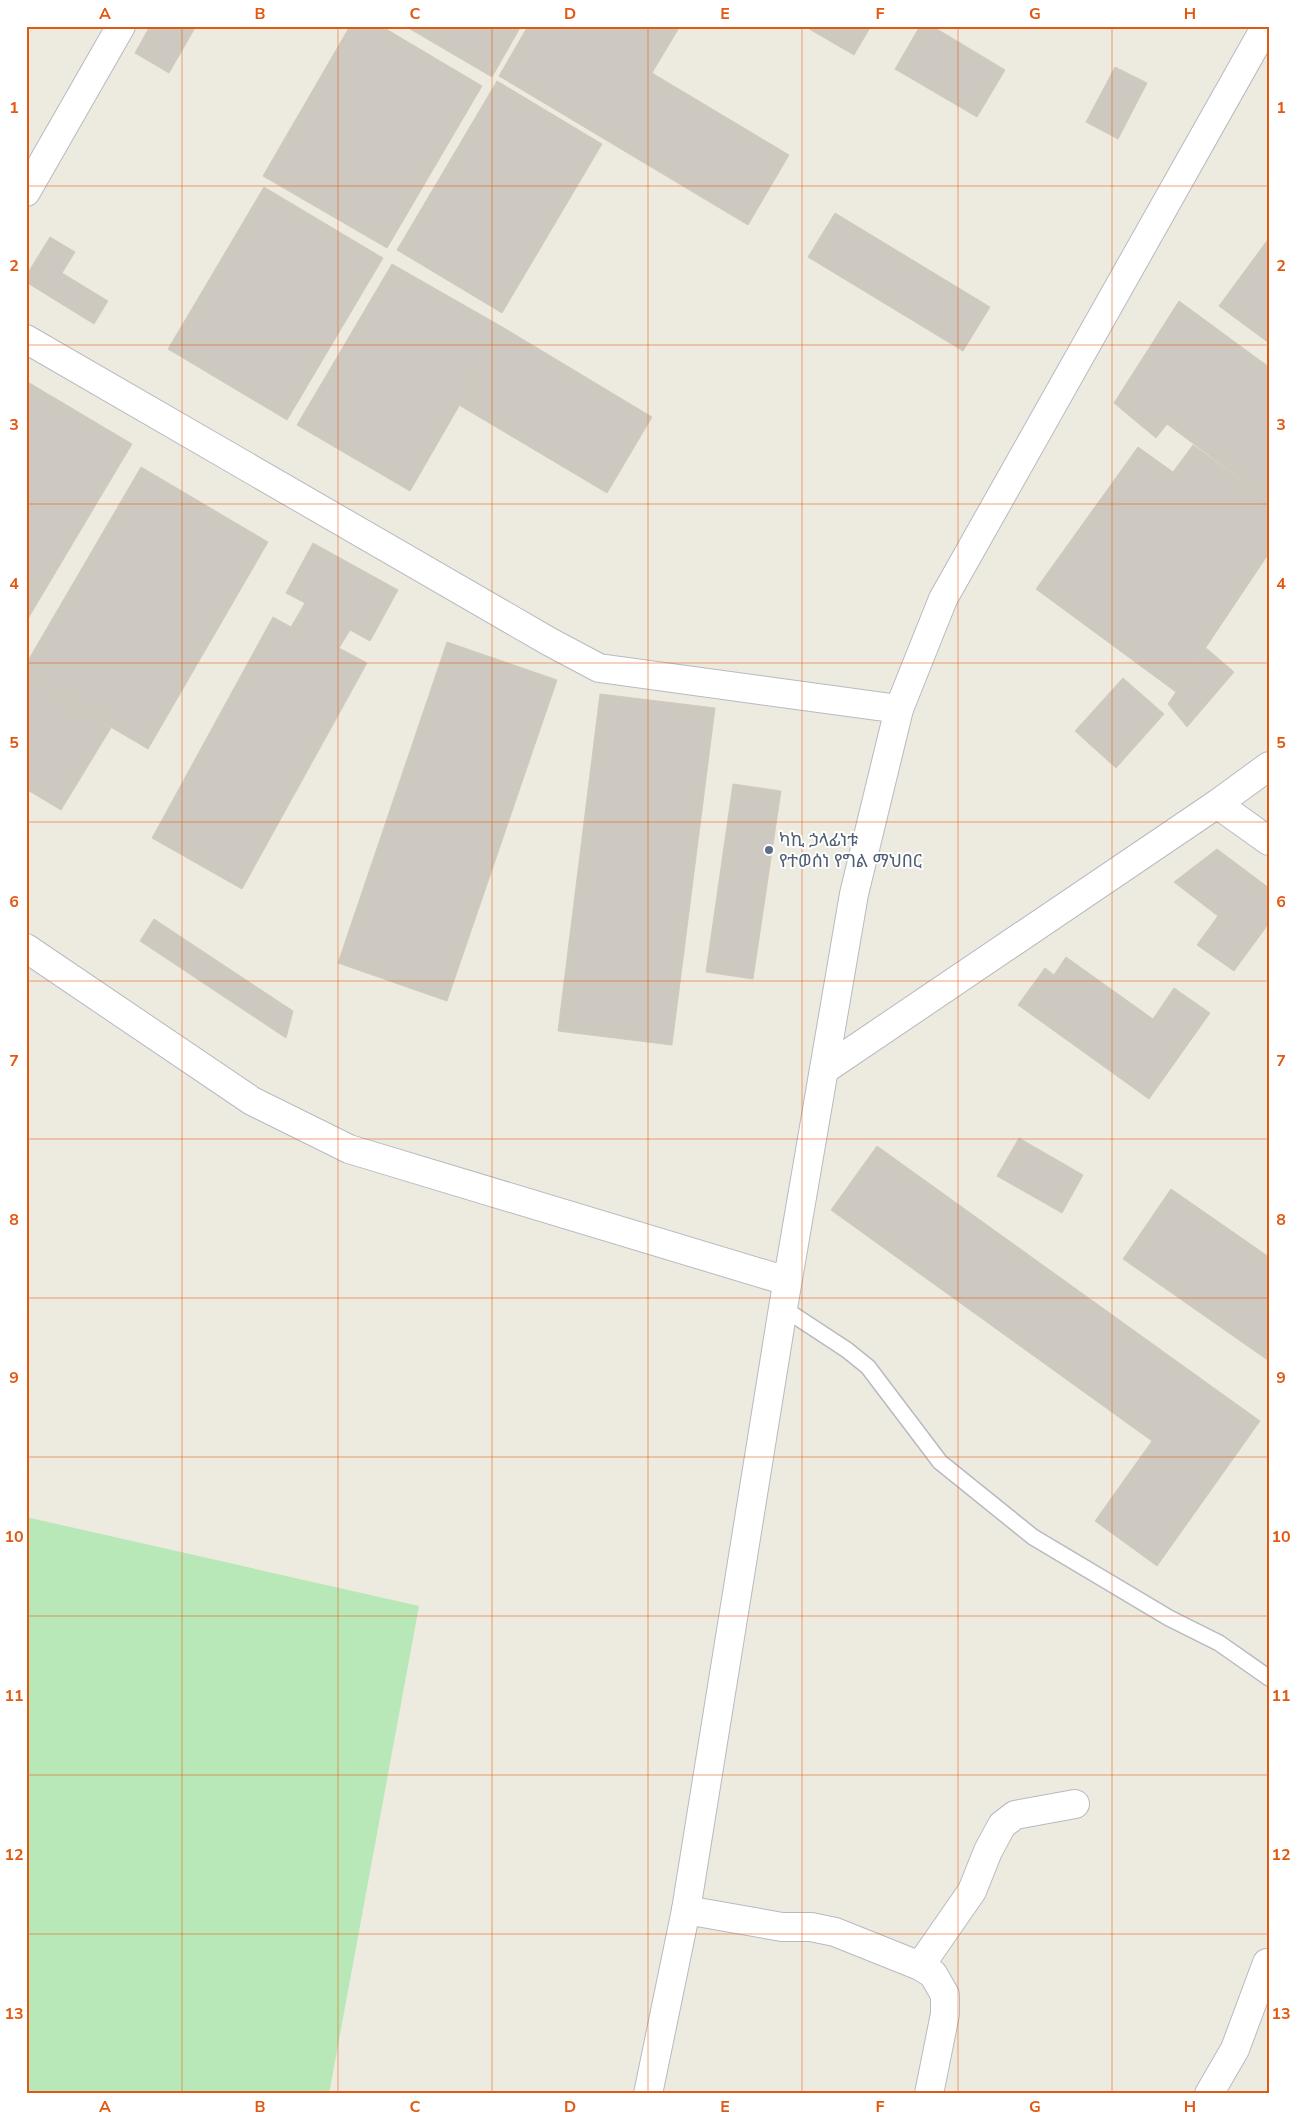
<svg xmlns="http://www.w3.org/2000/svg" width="1295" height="2120" viewBox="0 0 1295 2120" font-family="'Nunito Sans','Noto Sans Ethiopic',sans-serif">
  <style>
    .green { fill: #b8e8b7 }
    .building { fill: #cdc8c0; stroke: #d2cbbc }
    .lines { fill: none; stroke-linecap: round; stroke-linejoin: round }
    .service-casing { stroke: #b7bac0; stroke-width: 18 }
    .minor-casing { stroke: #b7bac0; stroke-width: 30 }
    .service { stroke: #fff; stroke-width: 15 }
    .minor { stroke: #fff; stroke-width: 28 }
    .grid { fill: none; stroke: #e15910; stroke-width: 1; stroke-opacity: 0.55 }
    .service-dot { fill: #5c6f8a; stroke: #fff; stroke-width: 2 }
    .labels { text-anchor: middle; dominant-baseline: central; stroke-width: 4; stroke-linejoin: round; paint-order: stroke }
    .service-label { font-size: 18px; fill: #4e5e75; stroke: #fff; text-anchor: start }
    .neatline { fill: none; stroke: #e15910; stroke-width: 2 }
    .grid-label { font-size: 16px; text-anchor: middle; font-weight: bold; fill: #e15910 }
  </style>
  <rect width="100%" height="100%" fill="#edeadf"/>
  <path class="green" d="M 26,1517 L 419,1606 L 329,2094 L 26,2094 Z"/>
  <g class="building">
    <path d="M 150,26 L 196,26 L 169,73 L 135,53 Z"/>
    <path d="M 350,26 L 381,26 L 482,86 L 387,248 L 263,176 Z"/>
    <path d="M 405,26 L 521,26 L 492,77 Z"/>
    <path d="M 528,26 L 680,26 L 652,73 L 789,155 L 748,225 L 499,76 Z"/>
    <path d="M 804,26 L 871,26 L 854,55 Z"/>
    <path d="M 920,26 L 932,26 L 1005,70 L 977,117 L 895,69 Z"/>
    <path d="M 1115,67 L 1147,83 L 1118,139 L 1086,122 Z"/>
    <path d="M 497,81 L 602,144 L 502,313 L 397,250 Z"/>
    <path d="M 264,187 L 383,258 L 287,420 L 168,349 Z"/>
    <path d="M 835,213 L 990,307 L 963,351 L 808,257 Z"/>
    <path d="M 50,237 L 75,252 L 62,273 L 108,301 L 94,324 L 26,282 L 26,276 Z"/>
    <path d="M 1269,238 L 1269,343 L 1219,306 Z"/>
    <path d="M 392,264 L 504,328 L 410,491 L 297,425 Z"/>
    <path d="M 1179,301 L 1269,367 L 1269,500 L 1167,424 L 1156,438 L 1114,403 Z"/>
    <path d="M 504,328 L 652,417 L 607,493 L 459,405 Z"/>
    <path d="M 26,381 L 132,444 L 26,622 Z"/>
    <path d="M 1193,445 L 1269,500 L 1269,553 L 1176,692 L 1036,589 L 1138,447 L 1173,472 Z"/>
    <path d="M 141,467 L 268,542 L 148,749 L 26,677 L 26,664 Z"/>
    <path d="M 313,543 L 398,590 L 370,641 L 350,630 L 339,648 L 367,663 L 242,889 L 152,838 L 273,617 L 291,627 L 305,603 L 286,593 Z"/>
    <path d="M 447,642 L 557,680 L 447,1001 L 338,963 Z"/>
    <path d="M 1206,648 L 1234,672 L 1187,727 L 1168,704 Z"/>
    <path d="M 27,677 L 111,728 L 61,810 L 26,789 Z"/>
    <path d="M 1123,678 L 1164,714 L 1116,768 L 1075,731 Z"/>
    <path d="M 600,694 L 715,708 L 672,1045 L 558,1031 Z"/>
    <path d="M 733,784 L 781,791 L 753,979 L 706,972 Z"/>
    <path d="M 1217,849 L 1269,888 L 1269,923 L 1234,971 L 1197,945 L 1218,916 L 1174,882 Z"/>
    <path d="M 154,919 L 293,1011 L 286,1038 L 140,941 Z"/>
    <path d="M 1066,957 L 1153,1019 L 1174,988 L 1210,1013 L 1149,1099 L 1018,1005 L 1045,968 L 1054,975 Z"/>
    <path d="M 1019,1138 L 1083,1175 L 1062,1213 L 997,1176 Z"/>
    <path d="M 877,1146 L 1260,1421 L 1157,1566 L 1095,1521 L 1152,1441 L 831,1210 Z"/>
    <path d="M 1171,1189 L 1269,1257 L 1269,1361 L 1123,1259 Z"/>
  </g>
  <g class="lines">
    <g class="service-casing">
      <path id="service" d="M 783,1308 L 847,1350 L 868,1367 L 940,1462 L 1033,1537 L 1169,1618 L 1219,1643 L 1269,1678"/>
    </g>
    <g class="minor-casing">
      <g id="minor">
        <path d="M 26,192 L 121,26"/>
        <path d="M 26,339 L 550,642 L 599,668 L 899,709"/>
        <path d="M 1217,804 L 1269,841"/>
        <path d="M 26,948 L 252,1101 L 349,1149 L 787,1281"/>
        <path d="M 824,1070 L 1217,804 L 1269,766"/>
        <path d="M 686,1910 L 782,1927 L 811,1927 L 835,1932 L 920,1966 L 933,1974 L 945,1995 L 945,2014 L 929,2094"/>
        <path d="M 920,1966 L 972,1891 L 988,1851 L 1002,1825 L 1015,1815 L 1075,1804"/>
        <path d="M 648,2094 L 686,1910 L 783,1308 L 854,894 L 899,709 L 943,599 L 1266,26"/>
        <path d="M 1209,2094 L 1235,2049 L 1267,1963"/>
      </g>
    </g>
    <use href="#service" class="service"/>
    <use href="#minor" class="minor"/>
  </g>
  <path class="grid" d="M 182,26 L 182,2094M 338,26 L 338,2094M 492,26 L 492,2094M 648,26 L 648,2094M 802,26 L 802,2094M 958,26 L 958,2094M 1112,26 L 1112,2094M 26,186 L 1269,186M 26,345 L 1269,345M 26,504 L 1269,504M 26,663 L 1269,663M 26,822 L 1269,822M 26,981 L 1269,981M 26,1139 L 1269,1139M 26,1298 L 1269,1298M 26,1457 L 1269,1457M 26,1616 L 1269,1616M 26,1775 L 1269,1775M 26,1934 L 1269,1934"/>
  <circle class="service-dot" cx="769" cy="850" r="5"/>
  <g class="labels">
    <g class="service-label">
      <text x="779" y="840">ካኪ ኃላፊነቱ<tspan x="779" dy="21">የተወሰነ የግል ማህበር</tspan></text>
    </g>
  </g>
  <rect width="1295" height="2120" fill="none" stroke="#ffffff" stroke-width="55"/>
  <rect x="28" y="28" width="1240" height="2064" class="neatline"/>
  <g class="grid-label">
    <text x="105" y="19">A</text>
    <text x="260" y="19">B</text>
    <text x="415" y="19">C</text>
    <text x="570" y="19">D</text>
    <text x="725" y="19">E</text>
    <text x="880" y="19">F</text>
    <text x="1035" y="19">G</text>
    <text x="1190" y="19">H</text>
    <text x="14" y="113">1</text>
    <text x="1281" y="113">1</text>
    <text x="14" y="271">2</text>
    <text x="1281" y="271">2</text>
    <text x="14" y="430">3</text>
    <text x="1281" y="430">3</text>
    <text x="14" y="589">4</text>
    <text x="1281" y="589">4</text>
    <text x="14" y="748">5</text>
    <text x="1281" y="748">5</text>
    <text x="14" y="907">6</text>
    <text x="1281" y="907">6</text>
    <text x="14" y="1066">7</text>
    <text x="1281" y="1066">7</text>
    <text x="14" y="1225">8</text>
    <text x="1281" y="1225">8</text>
    <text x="14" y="1383">9</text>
    <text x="1281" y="1383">9</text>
    <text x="14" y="1542">10</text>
    <text x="1281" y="1542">10</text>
    <text x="14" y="1701">11</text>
    <text x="1281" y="1701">11</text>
    <text x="14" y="1860">12</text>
    <text x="1281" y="1860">12</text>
    <text x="14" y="2019">13</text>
    <text x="1281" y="2019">13</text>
    <text x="105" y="2112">A</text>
    <text x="260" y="2112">B</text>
    <text x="415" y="2112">C</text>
    <text x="570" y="2112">D</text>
    <text x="725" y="2112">E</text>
    <text x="880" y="2112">F</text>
    <text x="1035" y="2112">G</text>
    <text x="1190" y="2112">H</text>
  </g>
</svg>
